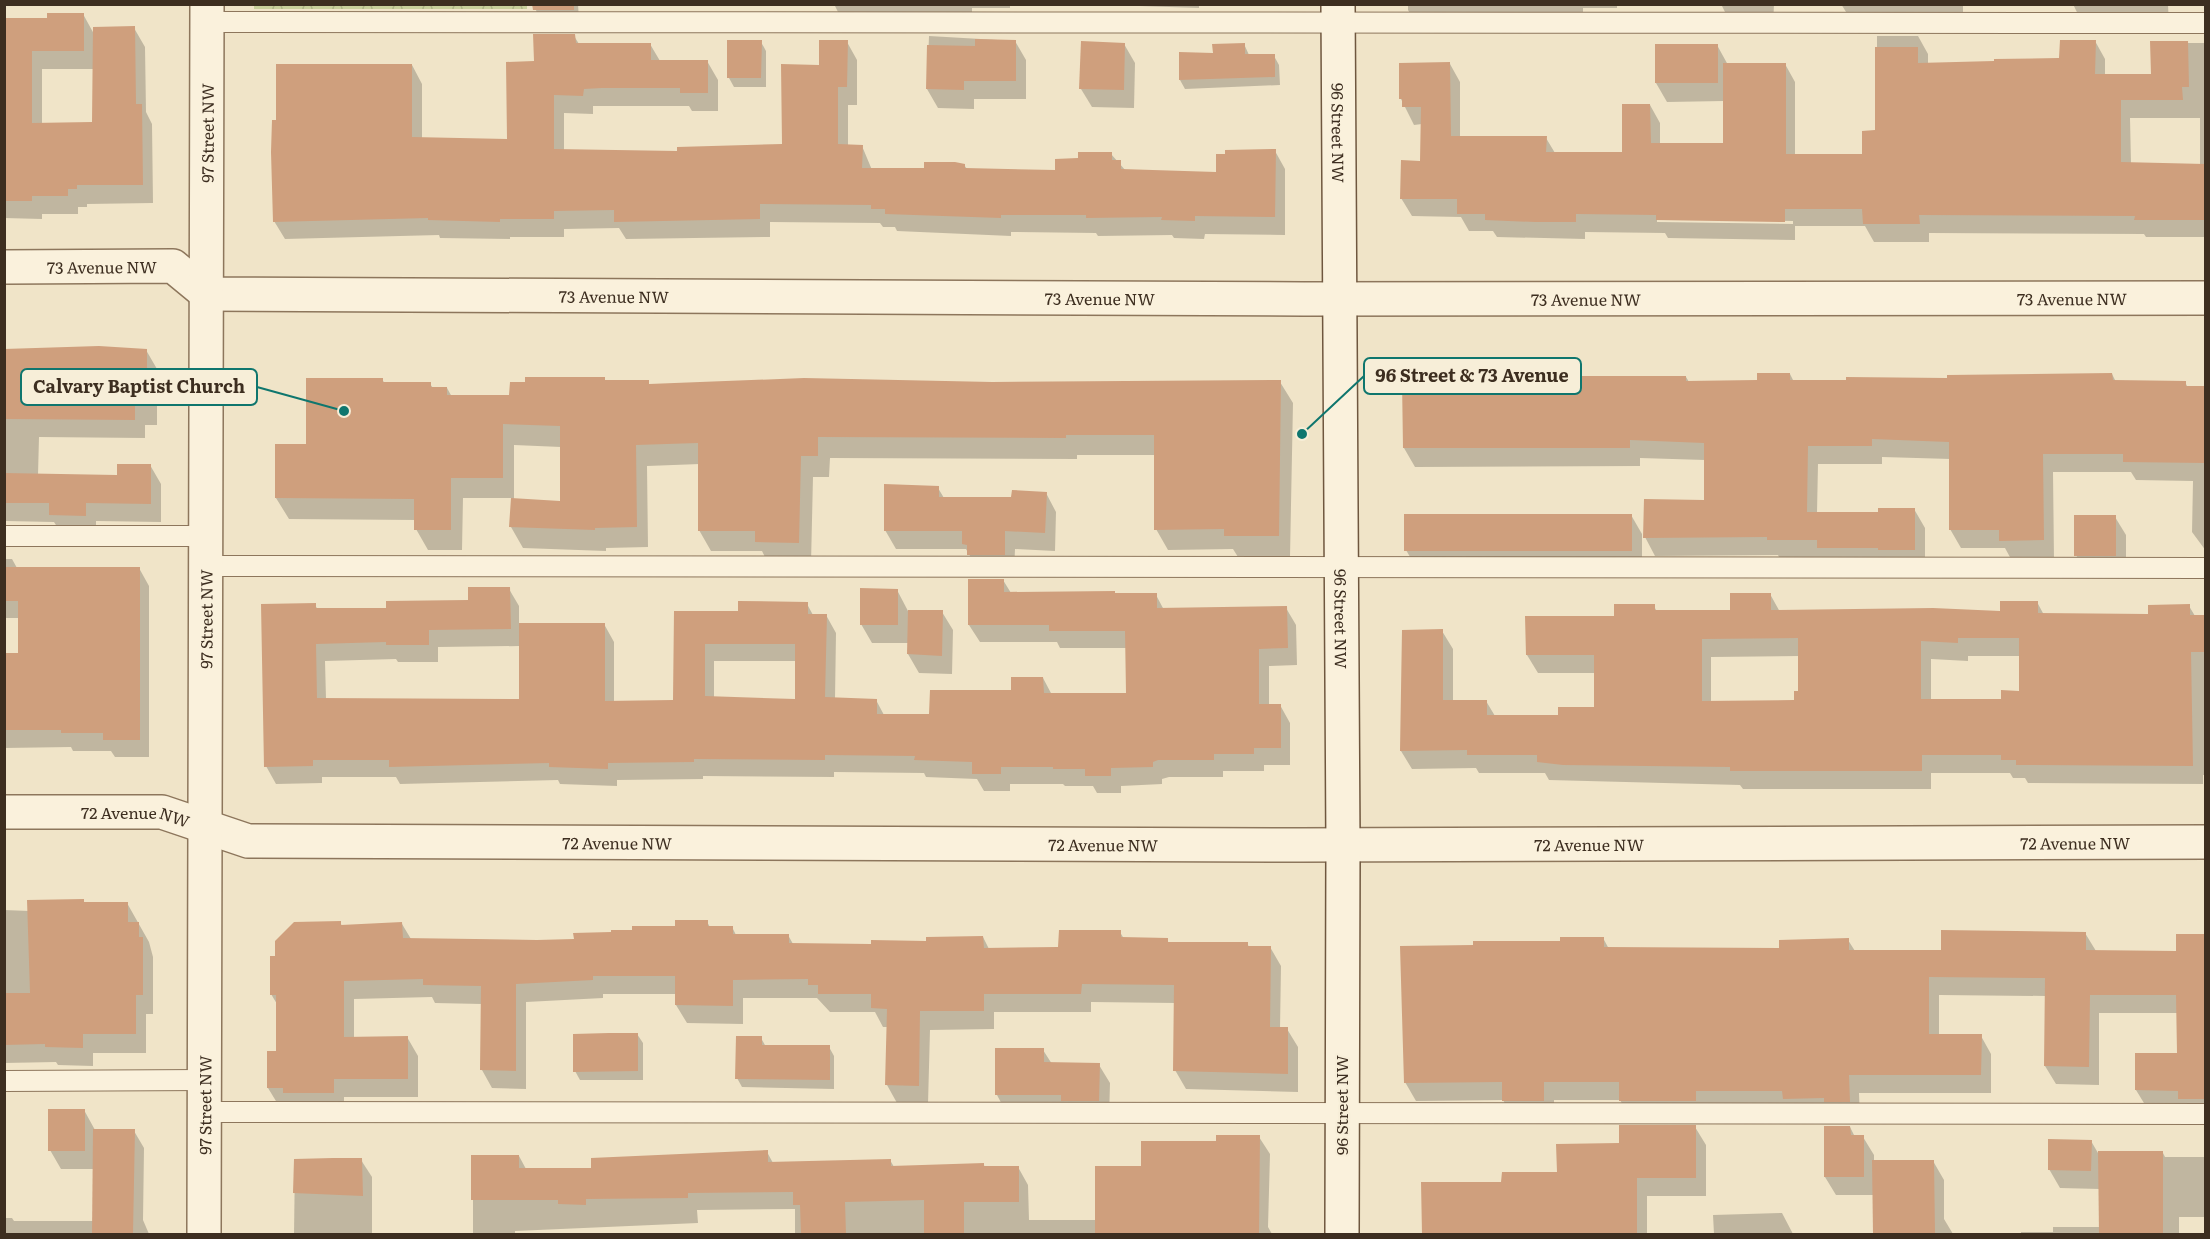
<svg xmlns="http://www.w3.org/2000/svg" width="2210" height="1239" viewBox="0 0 2210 1239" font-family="Literata,serif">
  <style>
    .park { fill: url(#park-crowns) }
    .shadow { fill: #0003; fill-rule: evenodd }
    .building { fill: #cf9f7d; fill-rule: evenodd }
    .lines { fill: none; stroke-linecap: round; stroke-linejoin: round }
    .lane-casing { stroke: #8d765c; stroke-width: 22 }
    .street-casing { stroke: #8d765c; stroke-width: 36 }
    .secondary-casing { stroke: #6f573f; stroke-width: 36 }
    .lane { stroke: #faf1dc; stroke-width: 20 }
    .street { stroke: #faf1dc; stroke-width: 33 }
    .secondary { stroke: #faf1dc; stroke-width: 33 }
    .labels { text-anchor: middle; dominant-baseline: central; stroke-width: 4.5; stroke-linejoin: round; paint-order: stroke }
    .street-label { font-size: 16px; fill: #3d2e20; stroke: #f7eed8 }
    .leader { fill: none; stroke: #0f766e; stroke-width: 2 }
    .callout-dot { fill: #0f766e; stroke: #f7eed8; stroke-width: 2 }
    .callout { fill: #f7eed8; stroke: #0f766e; stroke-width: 2 }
    .callout-label { font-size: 18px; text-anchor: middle; font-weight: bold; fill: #3d2e20 }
  </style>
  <defs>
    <pattern id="park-crowns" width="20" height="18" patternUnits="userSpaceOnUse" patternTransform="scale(1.5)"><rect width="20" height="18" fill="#c9cf9b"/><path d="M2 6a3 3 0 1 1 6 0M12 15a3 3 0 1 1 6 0" fill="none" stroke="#aeb285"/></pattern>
  </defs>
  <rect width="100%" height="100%" fill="#f0e4c8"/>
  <path class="park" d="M 527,4 L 527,9 L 254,9 L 254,4 Z"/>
  <g class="shadow">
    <path d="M 534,4 L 578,4 L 579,19 L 539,19 Z"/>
    <path d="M 834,4 L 1010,4 L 1010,8 L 972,8 L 972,27 L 932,14 L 838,12 Z"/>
    <path d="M 1108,4 L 1199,4 L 1199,8 L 1109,5 Z"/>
    <path d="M 1408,4 L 1617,4 L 1617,8 L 1583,8 L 1583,24 L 1419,28 L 1408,10 Z"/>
    <path d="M 1721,4 L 1774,4 L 1773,26 L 1732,26 Z"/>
    <path d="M 1841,4 L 1963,4 L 1963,27 L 1848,15 Z"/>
    <path d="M 2073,4 L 2168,4 L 2169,27 L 2084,27 Z"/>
    <path d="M 83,14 L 94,34 L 134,28 L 145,47 L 146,112 L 152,124 L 153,203 L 87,204 L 87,207 L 78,207 L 78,214 L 42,214 L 42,219 L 4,218 L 4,19 L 48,19 ZM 42,69 L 94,69 L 94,123 L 42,124 Z"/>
    <path d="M 574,36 L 579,44 L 650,44 L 660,61 L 707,61 L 718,80 L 718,111 L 692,111 L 689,106 L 593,106 L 593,114 L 564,113 L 564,151 L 678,152 L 783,146 L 820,66 L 847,42 L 857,60 L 857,105 L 848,105 L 848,146 L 862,146 L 872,170 L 925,170 L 964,165 L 967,169 L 1056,172 L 1079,160 L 1111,154 L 1126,171 L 1218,173 L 1275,151 L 1285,169 L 1285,235 L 1205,234 L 1204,239 L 1174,238 L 1172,235 L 1098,236 L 1096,233 L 1011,232 L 1011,236 L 897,231 L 895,227 L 883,227 L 880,223 L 770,222 L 770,237 L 626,239 L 619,228 L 564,229 L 564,237 L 510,237 L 510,239 L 440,238 L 439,235 L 285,239 L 274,221 L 412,65 L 422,84 L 422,139 L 509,140 L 536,63 Z"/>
    <path d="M 929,36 L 1015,41 L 1026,60 L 1026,99 L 974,99 L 974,109 L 938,108 L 927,89 Z"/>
    <path d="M 1877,36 L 1918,36 L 1928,54 L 1928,64 L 2061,60 L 2095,41 L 2105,59 L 2105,75 L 2152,75 L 2152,43 L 2206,43 L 2206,237 L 2146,237 L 2144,234 L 1929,233 L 1929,242 L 1874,242 L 1865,226 L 1795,226 L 1795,240 L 1668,238 L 1665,233 L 1585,232 L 1585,239 L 1497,237 L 1493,231 L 1469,231 L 1461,217 L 1412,216 L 1401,198 L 1422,162 L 1422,124 L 1414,125 L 1401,99 L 1450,64 L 1460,82 L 1460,138 L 1546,138 L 1555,153 L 1624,153 L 1650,105 L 1660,123 L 1660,145 L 1725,144 L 1724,101 L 1667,102 L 1656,83 L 1656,46 L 1717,45 L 1728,65 L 1785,64 L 1795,82 L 1795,156 L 1864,156 L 1877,132 ZM 2130,118 L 2200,118 L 2200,165 L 2131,164 ZM 1657,219 L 1793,221 L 1793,224 L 1657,222 Z"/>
    <path d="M 761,42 L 766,51 L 766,87 L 734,87 L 729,78 Z"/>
    <path d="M 1124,44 L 1135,63 L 1134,108 L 1092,107 L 1081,89 Z"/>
    <path d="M 1244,44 L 1249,55 L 1274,56 L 1279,65 L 1280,85 L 1185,89 L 1180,80 L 1214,55 Z"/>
    <path d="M 4,350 L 146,350 L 157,369 L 157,425 L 145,425 L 145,438 L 39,437 L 38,475 L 118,476 L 150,465 L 161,484 L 161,522 L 96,521 L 96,535 L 61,533 L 54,522 L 5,521 Z"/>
    <path d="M 1790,374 L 1794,382 L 2112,374 L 2116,382 L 2185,382 L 2188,388 L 2206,388 L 2206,551 L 2192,532 L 2193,481 L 2136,480 L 2131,472 L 2053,472 L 2054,559 L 2011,559 L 2005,548 L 1961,548 L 1950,529 L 1951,459 L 1882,457 L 1882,464 L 1818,464 L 1817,513 L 1879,513 L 1914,509 L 1925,528 L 1925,568 L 1780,559 L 1778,555 L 1655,556 L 1645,537 L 1705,502 L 1705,460 L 1640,458 L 1640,466 L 1415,467 L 1404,448 L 1686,377 L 1689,382 L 1758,381 Z"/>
    <path d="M 382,379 L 385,384 L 430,384 L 433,388 L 447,388 L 452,397 L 511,397 L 606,382 L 648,382 L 650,386 L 1280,382 L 1293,403 L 1290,557 L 1238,557 L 1233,549 L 1168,550 L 1156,529 L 1155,455 L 1077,455 L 1077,459 L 830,458 L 829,477 L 813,477 L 811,564 L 768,563 L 762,551 L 711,551 L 699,530 L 700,464 L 647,466 L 648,547 L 606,548 L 606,551 L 523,548 L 511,527 L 512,498 L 463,498 L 462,550 L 428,550 L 416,529 L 416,520 L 289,519 L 276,498 L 277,446 L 308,446 ZM 514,445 L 561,447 L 561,503 L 514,500 Z"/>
    <path d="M 938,488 L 944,498 L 1013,498 L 1046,493 L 1056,512 L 1055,551 L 1015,549 L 1014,573 L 980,573 L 966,549 L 896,549 L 885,530 Z"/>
    <path d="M 1631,515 L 1642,534 L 1642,569 L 1417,569 L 1406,550 Z"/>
    <path d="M 2115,517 L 2126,535 L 2126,574 L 2087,574 L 2076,555 Z"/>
    <path d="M 4,559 L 12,559 L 17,568 L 139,568 L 149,586 L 149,757 L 115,757 L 111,751 L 73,751 L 71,747 L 4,748 L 4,655 L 20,655 L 20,618 L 4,618 Z"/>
    <path d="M 1003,580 L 1011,593 L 1156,595 L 1164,610 L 1286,608 L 1296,625 L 1297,665 L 1269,666 L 1269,705 L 1280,705 L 1290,723 L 1290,765 L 1264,765 L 1264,771 L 1223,771 L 1223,777 L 1169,777 L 1162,779 L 1162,784 L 1121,786 L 1121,793 L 1097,793 L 1093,786 L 1065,786 L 1063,784 L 1010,784 L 1010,791 L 984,791 L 977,779 L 926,777 L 924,773 L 834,772 L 834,777 L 703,776 L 703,779 L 617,780 L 617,786 L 560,784 L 558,780 L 400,784 L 396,777 L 322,777 L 322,783 L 276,784 L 266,766 L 315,605 L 318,610 L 387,610 L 470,602 L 509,589 L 519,606 L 519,624 L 604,624 L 614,642 L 614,702 L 675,701 L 675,613 L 740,613 L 807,604 L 813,615 L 826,615 L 836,633 L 835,699 L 876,700 L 884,715 L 930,715 L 1012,691 L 1043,678 L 1052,695 L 1127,695 L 1127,648 L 1060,648 L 1057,642 L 980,642 L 969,625 ZM 520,646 L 520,701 L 326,699 L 325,661 L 396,659 L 398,662 L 438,662 L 438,647 ZM 714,661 L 796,661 L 796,701 L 714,698 Z"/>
    <path d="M 897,590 L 908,611 L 942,612 L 953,630 L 952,674 L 919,673 L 908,654 L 908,643 L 872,643 L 861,624 Z"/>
    <path d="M 1770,594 L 1780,612 L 2002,613 L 2037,602 L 2044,615 L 2149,615 L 2189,606 L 2195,616 L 2206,616 L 2206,775 L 2203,775 L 2203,784 L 2028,783 L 2025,778 L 2013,778 L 2010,773 L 1931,773 L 1931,789 L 1743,789 L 1740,785 L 1549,780 L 1545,773 L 1479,773 L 1476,768 L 1412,769 L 1401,751 L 1442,631 L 1453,649 L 1453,701 L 1486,701 L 1495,716 L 1559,716 L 1596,709 L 1596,673 L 1538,673 L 1527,655 L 1615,617 L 1654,606 L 1657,612 L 1731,612 ZM 1800,656 L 1800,693 L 1796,702 L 1711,703 L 1711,657 ZM 1968,656 L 2021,656 L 2021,692 L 2002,700 L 1931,700 L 1931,659 L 1968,661 Z"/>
    <path d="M 45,901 L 127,903 L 149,942 L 153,957 L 153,1014 L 146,1014 L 146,1053 L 93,1053 L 93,1066 L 58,1065 L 56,1062 L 4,1063 L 4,910 L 29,911 Z"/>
    <path d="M 340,922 L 342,926 L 402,924 L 411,939 L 575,941 L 707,922 L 710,927 L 732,927 L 736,935 L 788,935 L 793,944 L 873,945 L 983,937 L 989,949 L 1060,948 L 1120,932 L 1124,939 L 1167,940 L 1169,943 L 1247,943 L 1249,947 L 1270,947 L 1281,966 L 1280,1029 L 1287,1029 L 1298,1047 L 1298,1092 L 1186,1089 L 1175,1070 L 1176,1003 L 1091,1002 L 1091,1012 L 994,1012 L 994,1029 L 930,1030 L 928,1104 L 897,1103 L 887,1085 L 888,1027 L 883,1027 L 875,1012 L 830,1012 L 817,998 L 743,998 L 743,1024 L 687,1023 L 676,1005 L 676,994 L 603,994 L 603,998 L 526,1002 L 526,1089 L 492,1088 L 482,1070 L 482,1004 L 435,1003 L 432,997 L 354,999 L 354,1038 L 407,1037 L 418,1056 L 418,1097 L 344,1097 L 344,1111 L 279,1106 L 268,1088 L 277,1053 L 277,1004 L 271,994 L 277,958 Z"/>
    <path d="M 2085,933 L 2096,951 L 2178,953 L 2178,936 L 2206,935 L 2206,1117 L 2147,1108 L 2136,1090 L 2178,1055 L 2178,1013 L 2099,1013 L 2099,1085 L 2056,1084 L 2045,1066 L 2046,996 L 1939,995 L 1939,1035 L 1981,1036 L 1991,1054 L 1991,1093 L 1859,1093 L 1860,1120 L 1631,1119 L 1620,1100 L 1554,1100 L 1554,1119 L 1514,1119 L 1503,1100 L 1416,1101 L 1405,1082 L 1561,943 L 1603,938 L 1609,949 L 1781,950 L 1848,940 L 1855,951 L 1942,952 Z"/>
    <path d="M 637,1034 L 643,1043 L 643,1080 L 580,1080 L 575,1071 Z"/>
    <path d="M 761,1038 L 766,1047 L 829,1047 L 834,1056 L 834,1089 L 742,1087 L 737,1078 Z"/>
    <path d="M 1043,1050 L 1052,1064 L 1099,1065 L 1110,1083 L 1109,1119 L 1007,1114 L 997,1095 Z"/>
    <path d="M 84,1110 L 95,1130 L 134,1131 L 144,1148 L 143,1220 L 149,1234 L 4,1234 L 4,1218 L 12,1218 L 14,1221 L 93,1221 L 94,1169 L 61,1169 L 50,1150 Z"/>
    <path d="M 1695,1127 L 1706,1145 L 1706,1196 L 1647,1196 L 1647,1234 L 1714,1234 L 1713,1215 L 1782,1213 L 1793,1234 L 1422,1234 L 1422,1184 L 1503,1184 L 1558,1173 L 1620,1145 Z"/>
    <path d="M 1850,1127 L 1855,1137 L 1863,1137 L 1874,1155 L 1874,1162 L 1933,1161 L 1944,1180 L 1944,1219 L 1953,1234 L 1874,1234 L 1874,1195 L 1836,1195 L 1825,1177 Z"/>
    <path d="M 1259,1137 L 1270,1154 L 1268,1227 L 1272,1234 L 1289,1234 L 795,1234 L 795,1209 L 697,1210 L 698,1223 L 515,1231 L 515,1234 L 473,1234 L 473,1156 L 519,1156 L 526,1169 L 593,1169 L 767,1152 L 773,1163 L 890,1160 L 894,1167 L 984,1165 L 985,1168 L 1018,1167 L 1028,1185 L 1029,1220 L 1097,1220 L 1143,1168 L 1218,1142 Z"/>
    <path d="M 2091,1141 L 2098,1153 L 2163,1153 L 2165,1157 L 2206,1157 L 2206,1217 L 2179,1217 L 2179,1234 L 2021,1234 L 2021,1232 L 2053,1232 L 2053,1227 L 2100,1227 L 2100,1189 L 2060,1188 L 2049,1169 Z"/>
    <path d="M 361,1160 L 372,1177 L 372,1234 L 294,1234 L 295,1161 Z"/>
  </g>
  <g class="building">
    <path d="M 532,4 L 574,4 L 574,10 L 533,10 Z"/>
    <path d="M 47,13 L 84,13 L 84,51 L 32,51 L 32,123 L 92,122 L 93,27 L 135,26 L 136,104 L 142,104 L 143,185 L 77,185 L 77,189 L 68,189 L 68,196 L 32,196 L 32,201 L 4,201 L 4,18 L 47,18 Z"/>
    <path d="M 533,34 L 575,34 L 576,43 L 651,43 L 651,60 L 708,60 L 708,93 L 680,93 L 680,88 L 602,88 L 584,89 L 583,96 L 554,95 L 554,149 L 677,151 L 677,147 L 782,144 L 781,64 L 819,65 L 819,40 L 848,40 L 847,87 L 838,87 L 838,144 L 863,145 L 862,168 L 924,168 L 924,162 L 955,162 L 965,164 L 965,168 L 1055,170 L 1055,159 L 1078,158 L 1078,152 L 1112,152 L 1112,160 L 1121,160 L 1121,169 L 1216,172 L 1216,154 L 1225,154 L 1225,150 L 1276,149 L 1275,217 L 1195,216 L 1195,221 L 1161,220 L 1162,217 L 1086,218 L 1086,215 L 1001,215 L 1001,218 L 885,214 L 885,209 L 871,209 L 871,205 L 760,204 L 760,219 L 614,222 L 614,210 L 554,211 L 554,219 L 500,219 L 500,222 L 428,220 L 428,218 L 273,222 L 271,152 L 272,120 L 276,120 L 276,64 L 412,64 L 412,137 L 507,139 L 506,62 L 534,61 Z"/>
    <path d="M 975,39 L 1016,40 L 1016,81 L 964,81 L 964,90 L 926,89 L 927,45 L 975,46 Z"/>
    <path d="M 727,40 L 762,40 L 761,78 L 727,78 Z"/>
    <path d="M 2060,40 L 2096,40 L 2095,74 L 2151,74 L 2150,41 L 2188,41 L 2189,87 L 2182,87 L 2183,100 L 2121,100 L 2121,162 L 2205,164 L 2205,220 L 2134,220 L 2135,216 L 1919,215 L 1920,224 L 1863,224 L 1862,209 L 1785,209 L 1785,222 L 1656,220 L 1656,215 L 1576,214 L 1576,222 L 1535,222 L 1485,220 L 1485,214 L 1457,214 L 1457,199 L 1400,199 L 1401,160 L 1420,161 L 1421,107 L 1402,107 L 1402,99 L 1399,99 L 1399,63 L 1450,62 L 1451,136 L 1547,136 L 1546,152 L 1622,152 L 1622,104 L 1650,104 L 1651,143 L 1723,143 L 1723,63 L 1786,63 L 1786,154 L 1862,154 L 1862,131 L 1875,130 L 1875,47 L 1918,47 L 1918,63 L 1994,61 L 1994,59 L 2059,58 Z"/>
    <path d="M 1081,41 L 1125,43 L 1124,90 L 1079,89 Z"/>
    <path d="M 1245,43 L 1245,54 L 1275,54 L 1275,77 L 1179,80 L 1179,52 L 1213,53 L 1212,44 Z"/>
    <rect x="1655" y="44" width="63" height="39"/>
    <path d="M 99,346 L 147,349 L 147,406 L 135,406 L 135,420 L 4,419 L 4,349 Z"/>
    <path d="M 1757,373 L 1790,373 L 1790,380 L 1846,380 L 1846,377 L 1947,378 L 1947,375 L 2112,373 L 2113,380 L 2186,381 L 2186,386 L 2205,386 L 2205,463 L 2123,462 L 2123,454 L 2043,454 L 2044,540 L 1999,541 L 1999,530 L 1949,530 L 1949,442 L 1872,439 L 1872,446 L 1808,446 L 1807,512 L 1878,512 L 1878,508 L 1915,508 L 1915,550 L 1878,550 L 1878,548 L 1817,548 L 1817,540 L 1767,540 L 1767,537 L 1643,538 L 1644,499 L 1704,500 L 1704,443 L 1630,440 L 1630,448 L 1403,448 L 1402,380 L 1559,379 L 1559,376 L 1686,376 L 1686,381 L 1757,380 Z"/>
    <path d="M 525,377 L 605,377 L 605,380 L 649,380 L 649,384 L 804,378 L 992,382 L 1281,380 L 1279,536 L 1224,536 L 1224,529 L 1154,530 L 1154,435 L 1066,435 L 1066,438 L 818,437 L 818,456 L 801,456 L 799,543 L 755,542 L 755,531 L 698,531 L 698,443 L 636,445 L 637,527 L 595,528 L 595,530 L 509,527 L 511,498 L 560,501 L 560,426 L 503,424 L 503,478 L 451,478 L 451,530 L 414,530 L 414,499 L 275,498 L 275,444 L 306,444 L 306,378 L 383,378 L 383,382 L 431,382 L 431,387 L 447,387 L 447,395 L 509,395 L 510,382 L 525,382 Z"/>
    <path d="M 117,464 L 151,464 L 151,504 L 86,503 L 86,516 L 49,515 L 49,503 L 4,503 L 4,473 L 117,475 Z"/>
    <path d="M 884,484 L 939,486 L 939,497 L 1011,497 L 1012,490 L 1047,492 L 1045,533 L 1005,531 L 1005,555 L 967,555 L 967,545 L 962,544 L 962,531 L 884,531 Z"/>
    <rect x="1404" y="514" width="228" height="37"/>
    <rect x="2074" y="515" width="42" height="41"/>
    <path d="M 4,567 L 140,567 L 140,740 L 103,740 L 103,733 L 61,733 L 61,730 L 4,730 L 4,653 L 18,653 L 18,601 L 4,601 Z"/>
    <path d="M 968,579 L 1004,579 L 1004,592 L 1115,591 L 1115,593 L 1157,593 L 1157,608 L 1287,606 L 1288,648 L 1259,649 L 1259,704 L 1281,704 L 1281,748 L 1254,748 L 1254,754 L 1214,754 L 1214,760 L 1158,760 L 1153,762 L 1153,767 L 1111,768 L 1111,776 L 1085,776 L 1085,769 L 1053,769 L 1053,767 L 1001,767 L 1001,774 L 972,774 L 972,762 L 914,760 L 915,756 L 825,755 L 825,760 L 694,759 L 694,762 L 608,763 L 608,769 L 549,767 L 549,763 L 389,767 L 389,760 L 313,760 L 313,766 L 264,767 L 261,604 L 316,603 L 316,608 L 386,608 L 386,601 L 468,600 L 468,587 L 510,587 L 511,629 L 429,630 L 429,645 L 386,645 L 386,642 L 316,644 L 317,698 L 519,699 L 519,623 L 605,623 L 605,701 L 673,700 L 674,611 L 738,611 L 738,601 L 808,602 L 808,614 L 827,614 L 825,697 L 877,699 L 877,714 L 929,714 L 930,690 L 1011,690 L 1011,677 L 1043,677 L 1044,693 L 1126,693 L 1125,631 L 1049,631 L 1049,625 L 968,625 ZM 705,644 L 795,644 L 795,699 L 705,696 Z"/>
    <path d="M 860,588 L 898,589 L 898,625 L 860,625 Z"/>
    <path d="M 1730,593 L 1771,593 L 1771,610 L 1933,608 L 2000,611 L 2000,601 L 2038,601 L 2038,613 L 2148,614 L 2148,605 L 2190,604 L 2190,615 L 2205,615 L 2205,652 L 2191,652 L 2193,766 L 2016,765 L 2016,760 L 2001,760 L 2001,755 L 1922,755 L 1922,771 L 1730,771 L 1730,767 L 1563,765 L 1537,762 L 1537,755 L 1467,755 L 1467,750 L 1400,751 L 1402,630 L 1443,629 L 1443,700 L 1487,700 L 1487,715 L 1558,715 L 1558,707 L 1594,707 L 1594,655 L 1526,655 L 1525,616 L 1614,616 L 1614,604 L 1655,604 L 1655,610 L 1730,610 ZM 1798,638 L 1798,691 L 1794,691 L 1794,700 L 1702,701 L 1702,639 ZM 1958,638 L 2019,638 L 2019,691 L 2001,690 L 2001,699 L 1921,699 L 1921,641 L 1958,643 Z"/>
    <path d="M 908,610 L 943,610 L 942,656 L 907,654 Z"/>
    <path d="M 84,899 L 84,902 L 128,902 L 128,922 L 139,922 L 139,937 L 143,937 L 143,995 L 136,995 L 136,1034 L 83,1034 L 83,1048 L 45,1047 L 45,1044 L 4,1045 L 4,993 L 30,993 L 27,900 Z"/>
    <path d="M 675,920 L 708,920 L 708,926 L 733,926 L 733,934 L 789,934 L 789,943 L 871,944 L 871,940 L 926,941 L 926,937 L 983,936 L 984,948 L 1058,947 L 1059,930 L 1121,930 L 1121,937 L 1168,938 L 1168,942 L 1248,942 L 1248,946 L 1271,946 L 1270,1027 L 1288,1027 L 1288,1074 L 1173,1071 L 1174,985 L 1082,984 L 1081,994 L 984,994 L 984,1011 L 920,1011 L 919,1086 L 885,1085 L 887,1009 L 871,1008 L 871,994 L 818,994 L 818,985 L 808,985 L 808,979 L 733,980 L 733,1006 L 675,1005 L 675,976 L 593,976 L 593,980 L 516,984 L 516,1071 L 480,1070 L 481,986 L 423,985 L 423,979 L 344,981 L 344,1037 L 408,1036 L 408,1079 L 334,1079 L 334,1093 L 283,1093 L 283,1088 L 267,1088 L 267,1051 L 276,1051 L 276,995 L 270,995 L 270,956 L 275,956 L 275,941 L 294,922 L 341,921 L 341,925 L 402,922 L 403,938 L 537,940 L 574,939 L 573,933 L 611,932 L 611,930 L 632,930 L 632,926 L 675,926 Z"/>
    <path d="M 1941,930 L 2086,932 L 2086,950 L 2176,951 L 2176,934 L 2205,934 L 2205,1099 L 2178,1099 L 2178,1091 L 2135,1090 L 2135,1053 L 2177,1053 L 2176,995 L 2090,995 L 2089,1067 L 2044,1066 L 2045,978 L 1929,977 L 1929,1034 L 1982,1034 L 1981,1075 L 1849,1075 L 1850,1102 L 1824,1102 L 1824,1098 L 1783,1099 L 1782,1091 L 1696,1091 L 1696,1101 L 1619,1101 L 1619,1082 L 1544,1082 L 1544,1101 L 1502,1101 L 1502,1082 L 1404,1083 L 1400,946 L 1473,945 L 1473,941 L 1560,941 L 1560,937 L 1604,937 L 1604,947 L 1779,948 L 1779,940 L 1849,938 L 1849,950 L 1941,950 Z"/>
    <path d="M 609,1033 L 638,1033 L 638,1071 L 573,1072 L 573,1034 Z"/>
    <path d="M 736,1036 L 762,1036 L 762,1045 L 830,1045 L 830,1080 L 735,1079 Z"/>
    <path d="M 995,1048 L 1044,1048 L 1044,1062 L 1100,1063 L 1099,1101 L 1061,1101 L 1061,1095 L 995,1095 Z"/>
    <rect x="48" y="1109" width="37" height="42"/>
    <path d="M 1619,1125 L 1696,1125 L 1696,1178 L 1637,1178 L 1637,1234 L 1422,1234 L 1421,1182 L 1501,1182 L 1502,1172 L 1557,1172 L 1556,1144 L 1619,1143 Z"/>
    <path d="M 1824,1126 L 1850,1126 L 1851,1135 L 1864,1135 L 1864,1177 L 1824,1177 Z"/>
    <path d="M 93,1129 L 135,1129 L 133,1234 L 92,1234 Z"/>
    <path d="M 1216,1135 L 1260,1135 L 1259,1234 L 1095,1234 L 1095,1166 L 1141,1166 L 1141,1141 L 1216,1141 Z"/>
    <path d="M 2048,1139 L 2092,1140 L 2091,1171 L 2048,1170 Z"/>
    <path d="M 768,1150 L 768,1162 L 891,1159 L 891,1166 L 984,1163 L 984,1166 L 1019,1166 L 1019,1202 L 964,1202 L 964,1234 L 924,1234 L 924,1200 L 845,1202 L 846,1234 L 801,1234 L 800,1205 L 793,1205 L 793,1192 L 688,1193 L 688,1198 L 586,1199 L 586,1205 L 558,1204 L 558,1200 L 471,1200 L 471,1155 L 519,1155 L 519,1168 L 591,1168 L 591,1158 Z"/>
    <path d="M 2098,1151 L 2163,1151 L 2163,1234 L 2099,1234 Z"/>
    <path d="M 333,1158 L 362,1158 L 363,1196 L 293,1193 L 294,1159 Z"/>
    <path d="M 1872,1160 L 1934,1160 L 1935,1234 L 1873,1234 Z"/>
  </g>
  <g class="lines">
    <g class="lane-casing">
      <g id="lane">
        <path d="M 207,22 L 2206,23"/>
        <path d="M 4,536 L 205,536"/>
        <path d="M 205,566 L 2206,568"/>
        <path d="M 4,1081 L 205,1080"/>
        <path d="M 204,1112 L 2206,1114"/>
      </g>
    </g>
    <g class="street-casing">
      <g id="street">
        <path id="s1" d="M 4,267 L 173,266 L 207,294 L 1304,299 L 2206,298"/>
        <path id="s2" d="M 4,812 L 162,812 L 248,841 L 1299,845 L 2206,842"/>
        <path id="s3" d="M 204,1234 L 207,4"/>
      </g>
    </g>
    <g class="secondary-casing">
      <g id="secondary">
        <path id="s4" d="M 1338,4 L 1343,845 L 1342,1234"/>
      </g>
    </g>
    <use href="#lane" class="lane"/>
    <use href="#street" class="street"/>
    <use href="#secondary" class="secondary"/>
  </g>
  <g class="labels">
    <g class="street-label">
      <text stroke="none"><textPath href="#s3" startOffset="1101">97 Street NW</textPath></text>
      <text stroke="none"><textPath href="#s4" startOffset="129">96 Street NW</textPath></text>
      <text stroke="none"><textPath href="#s1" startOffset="98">73 Avenue NW</textPath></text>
      <text stroke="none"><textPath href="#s1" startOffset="620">73 Avenue NW</textPath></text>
      <text stroke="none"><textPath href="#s1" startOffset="1106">73 Avenue NW</textPath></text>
      <text stroke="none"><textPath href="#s1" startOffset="1592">73 Avenue NW</textPath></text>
      <text stroke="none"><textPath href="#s1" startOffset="2078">73 Avenue NW</textPath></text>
      <text stroke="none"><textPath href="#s3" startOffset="615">97 Street NW</textPath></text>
      <text stroke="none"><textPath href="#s4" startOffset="615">96 Street NW</textPath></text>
      <text stroke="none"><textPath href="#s2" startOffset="132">72 Avenue NW</textPath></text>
      <text stroke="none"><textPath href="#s2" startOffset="618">72 Avenue NW</textPath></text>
      <text stroke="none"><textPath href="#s2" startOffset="2076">72 Avenue NW</textPath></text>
      <text stroke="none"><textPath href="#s2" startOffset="1104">72 Avenue NW</textPath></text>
      <text stroke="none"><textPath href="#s2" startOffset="1590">72 Avenue NW</textPath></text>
      <text stroke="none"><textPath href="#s3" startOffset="129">97 Street NW</textPath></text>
      <text transform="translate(1341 1105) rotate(-90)">96 Street NW</text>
    </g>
  </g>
  <path class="leader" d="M1302 434L1364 376M344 411L257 387"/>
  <g class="callout-dot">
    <circle cx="1302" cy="434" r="6"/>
    <circle cx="344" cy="411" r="6"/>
  </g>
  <g class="callout">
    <rect x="1364" y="358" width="217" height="36" rx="6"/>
    <rect x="21" y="369" width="236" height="36" rx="6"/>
  </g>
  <g class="callout-label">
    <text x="1472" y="382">96 Street &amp; 73 Avenue</text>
    <text x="139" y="393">Calvary Baptist Church</text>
  </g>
  <rect width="2210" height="1239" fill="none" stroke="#3d2e20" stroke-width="12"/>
</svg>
